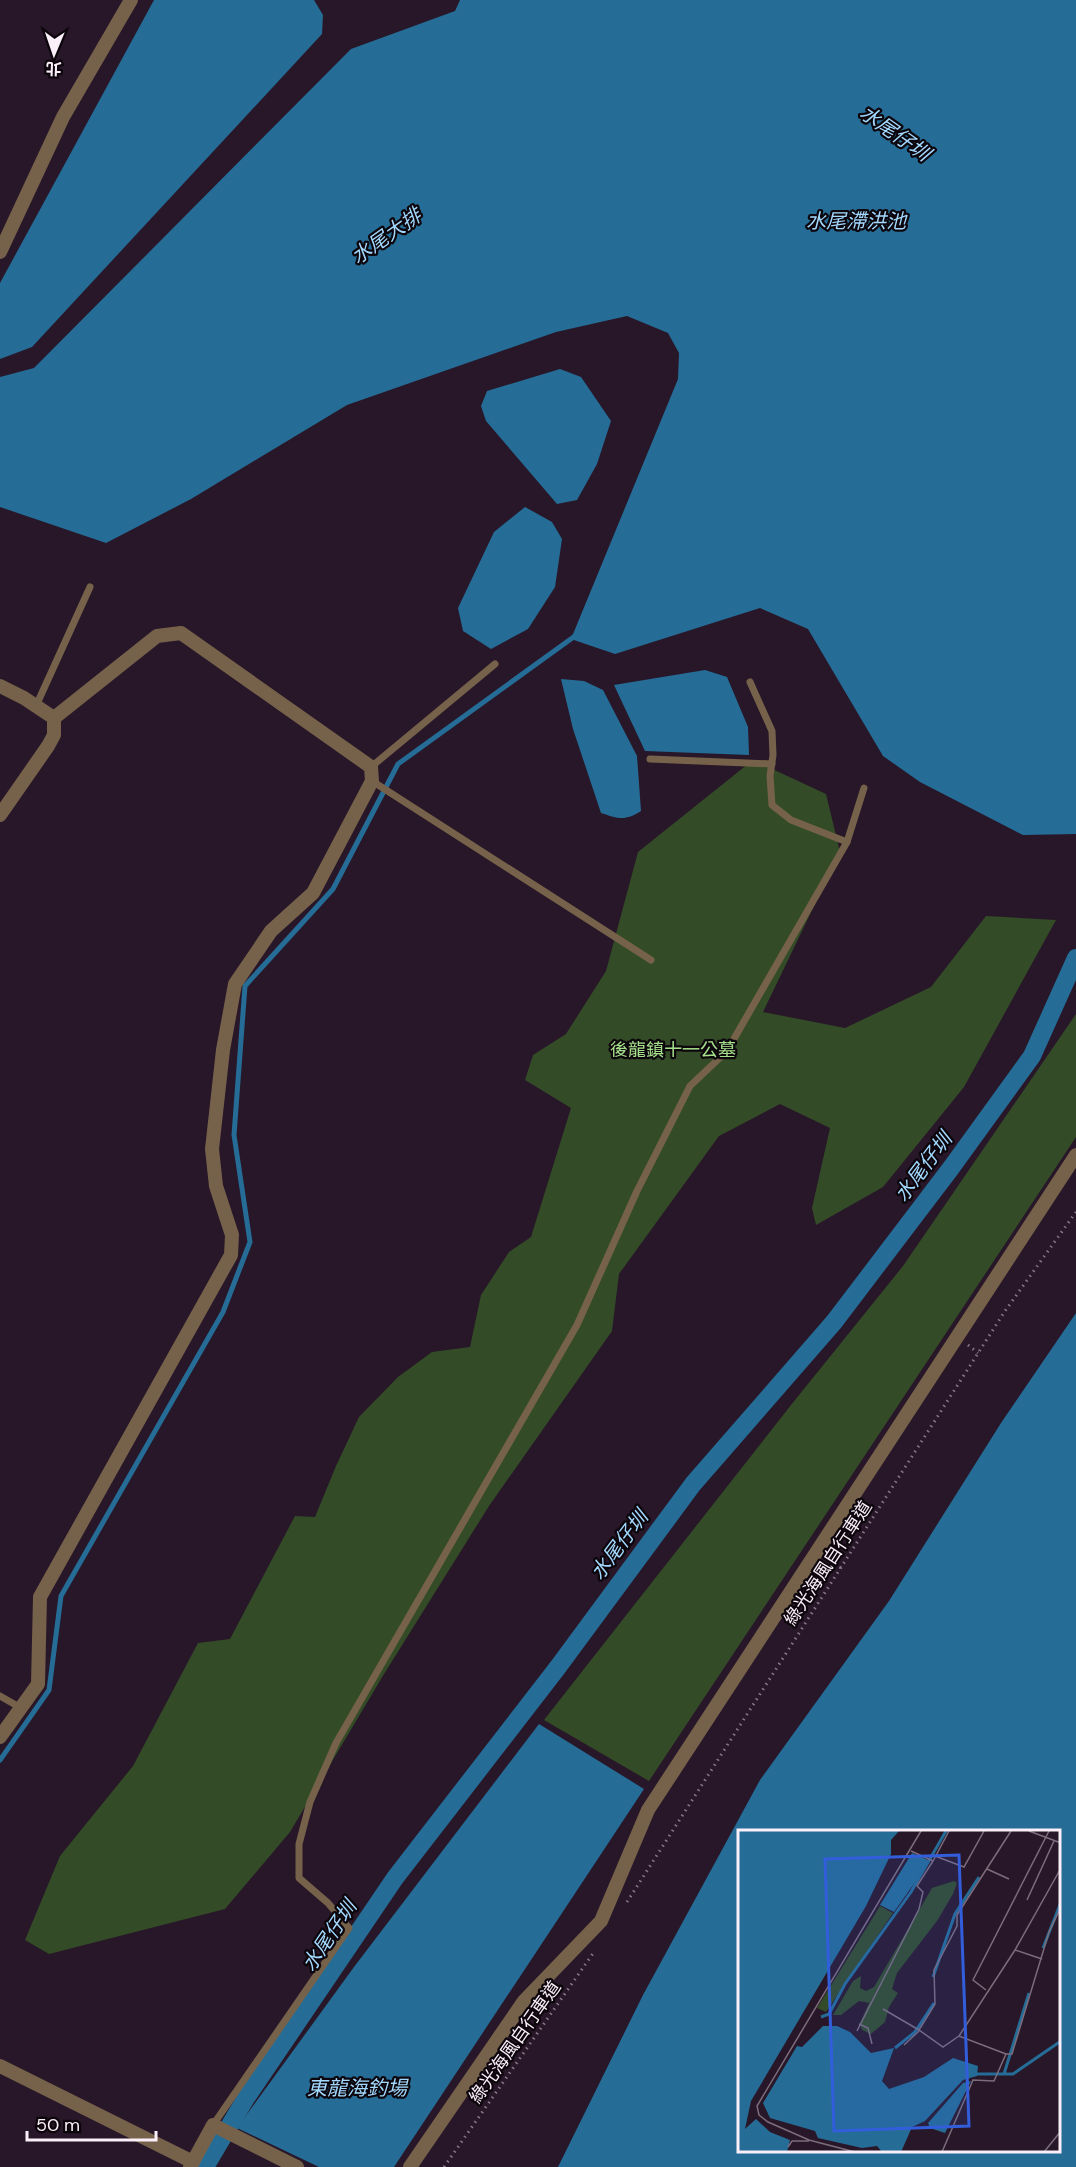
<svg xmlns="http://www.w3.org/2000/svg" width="1076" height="2167" viewBox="0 0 1076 2167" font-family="'DM Sans','Noto Sans TC',sans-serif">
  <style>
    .green { fill: #334c27 }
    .water { fill: #256d97; fill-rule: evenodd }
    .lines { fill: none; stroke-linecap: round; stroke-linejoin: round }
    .stream { stroke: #256d97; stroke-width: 5 }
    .canal { stroke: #256d97; stroke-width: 18 }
    .path { stroke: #867786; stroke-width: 3; stroke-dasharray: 1.5 4.5; stroke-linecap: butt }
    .lane { stroke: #76624a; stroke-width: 7 }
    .street { stroke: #76624a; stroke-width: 14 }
    .labels { text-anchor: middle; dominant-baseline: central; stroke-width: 4.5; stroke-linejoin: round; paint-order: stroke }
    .park-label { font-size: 18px; fill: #a6e08b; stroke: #0c060c }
    .street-label { font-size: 18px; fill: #fbeffa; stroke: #0c060c }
    .water-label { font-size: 20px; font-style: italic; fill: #a3d9ff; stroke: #0c060c }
    .inset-river { fill: none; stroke: #256d97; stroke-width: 3 }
    .inset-road { fill: none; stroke: #7c6d7c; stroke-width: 1.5 }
    .view { fill: #335edb; fill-opacity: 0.15; stroke: #335edb; stroke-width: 3 }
    .inset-edge { fill: none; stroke: #fbeffa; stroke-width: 3 }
  </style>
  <rect width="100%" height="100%" fill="#281728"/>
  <g class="green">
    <path d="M 753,760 L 826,794 L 840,852 L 763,1012 L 845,1028 L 931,987 L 986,916 L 1056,920 L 964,1087 L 883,1187 L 816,1225 L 812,1208 L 830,1128 L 780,1104 L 719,1136 L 619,1274 L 612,1331 L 489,1506 L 384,1674 L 290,1832 L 225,1909 L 49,1954 L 25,1940 L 60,1856 L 133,1766 L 198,1643 L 230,1639 L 295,1516 L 315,1517 L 336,1466 L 359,1417 L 398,1377 L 432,1352 L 470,1347 L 481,1295 L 509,1252 L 531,1237 L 571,1108 L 525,1080 L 533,1055 L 566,1034 L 606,971 L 638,852 Z"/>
    <path d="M 1076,1014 L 1076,1137 L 649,1781 L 544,1720 L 791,1405 L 903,1266 Z"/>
  </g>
  <g class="water">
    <path d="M 154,0 L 314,0 L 323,15 L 322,34 L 32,347 L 0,359 L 0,283 Z"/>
    <path d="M 460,0 L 1076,0 L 1076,834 L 1023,835 L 920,782 L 883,756 L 808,629 L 760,608 L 615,654 L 571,639 L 678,379 L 679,353 L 668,333 L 627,316 L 556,332 L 347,405 L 191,499 L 106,543 L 0,507 L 0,377 L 34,368 L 351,49 L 455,11 Z"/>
    <path d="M 560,369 L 581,377 L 611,421 L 597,464 L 577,500 L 557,504 L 486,421 L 481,406 L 487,391 Z"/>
    <path d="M 525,507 L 552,522 L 562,539 L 555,587 L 528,629 L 491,649 L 463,631 L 458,608 L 494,532 Z"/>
    <path d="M 705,670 L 727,677 L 748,727 L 749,755 L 645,751 L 614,685 Z"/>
    <path d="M 561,679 L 584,681 L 603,690 L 637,756 L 641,811 C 625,821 619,819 601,813 L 573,729 Z"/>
    <path d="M 1076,1313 L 1076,2167 L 558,2167 L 643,1995 L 760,1780 L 889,1601 L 1001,1423 ZM 740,1831 L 1060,1831 L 1060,2150 L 740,2150 Z"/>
    <path d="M 539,1724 L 644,1789 L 394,2167 L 319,2167 L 237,2128 L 354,1967 Z"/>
  </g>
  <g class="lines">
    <path class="stream" d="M 0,1760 L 49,1690 L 61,1596 L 223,1312 L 250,1242 L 234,1135 L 245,986 L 333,889 L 398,764 L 575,636"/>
    <path class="canal" d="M 205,2167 L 246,2098 L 395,1878 L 558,1667 L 693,1484 L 834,1322 L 951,1168 L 1032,1056 L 1076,958"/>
    <g class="path">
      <path d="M 968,1345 L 978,1353"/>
      <path d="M 830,1560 L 841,1568"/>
      <path d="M 627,1902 L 1005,1311 L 1076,1212"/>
      <path d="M 444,2167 L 594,1952"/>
    </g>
    <g class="lane">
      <path d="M 750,682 L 772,731 L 773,755 L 770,776 L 772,805 L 791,820 L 847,842"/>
      <path d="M 36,706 L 90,587"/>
      <path d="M 650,759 L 772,764"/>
      <path d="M 371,767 L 495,664"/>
      <path d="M 372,781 L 651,960"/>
      <path d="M 0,1696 L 21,1708"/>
      <path d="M 213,2125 L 349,1928 L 328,1903 L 299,1878 L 299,1844 L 310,1802 L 336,1743 L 577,1325 L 637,1191 L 690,1086 L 727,1051 L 847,842 L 864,788"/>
    </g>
    <g class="street">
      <path d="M 0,252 L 63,117 L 131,0"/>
      <path d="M 0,686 L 24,698 L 54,718 L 157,636 L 181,633 L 371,767 L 372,781 L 313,893 L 271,931 L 235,984 L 223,1050 L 212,1149 L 216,1186 L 232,1235 L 231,1255 L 40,1597 L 38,1684 L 0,1737"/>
      <path d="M 0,815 L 48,746 L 54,735 L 54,718"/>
      <path d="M 0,2066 L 193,2162"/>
      <path d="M 190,2167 L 213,2125 L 297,2167"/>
      <path d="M 410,2167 L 524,2001 L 601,1921 L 648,1810 L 1076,1155"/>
    </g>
  </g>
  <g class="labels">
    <g class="park-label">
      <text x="673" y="1050">後龍鎮十一公墓</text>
    </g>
    <g class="street-label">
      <text transform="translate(828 1563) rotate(-57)">綠光海風自行車道</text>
      <text transform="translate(515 2042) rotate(-55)">綠光海風自行車道</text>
    </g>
    <g class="water-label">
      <text transform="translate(895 133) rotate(35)">水尾仔圳</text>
      <text x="856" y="221">水尾滯洪池</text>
      <text transform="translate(386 236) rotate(-35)">水尾大排</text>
      <text transform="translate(923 1167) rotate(-53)">水尾仔圳</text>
      <text transform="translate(619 1545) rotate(-53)">水尾仔圳</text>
      <text transform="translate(329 1936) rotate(-56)">水尾仔圳</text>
      <text x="357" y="2088">東龍海釣場</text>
    </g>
  </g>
  <g transform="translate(738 1830)">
    <rect width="322" height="322" fill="#281728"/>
    <path d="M 216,51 L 219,53 L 215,64 L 199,91 L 159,143 L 154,159 L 160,163 L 151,177 L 147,192 L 133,204 L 124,200 L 122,193 L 131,173 L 121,171 L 103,185 L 95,185 L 115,151 L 123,146 L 122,158 L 128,161 L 136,157 L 194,58 ZM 142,76 L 155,83 L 88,182 L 79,178 Z" fill="#334c27"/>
    <path d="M 0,1 L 161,1 L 153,10 L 153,24 L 128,76 L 13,271 L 7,299 L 18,289 L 32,302 L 52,310 L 49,322 L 0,322 ZM 174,23 L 192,31 L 156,82 L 142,75 ZM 85,196 L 99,196 L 112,202 L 133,223 L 156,218 L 144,251 L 151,259 L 186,247 L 215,228 L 240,236 L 239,246 L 225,250 L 187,291 L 174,297 L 163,322 L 144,322 L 139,316 L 124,318 L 80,308 L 77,301 L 32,288 L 25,273 L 59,216 L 64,217 ZM 233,251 L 207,303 L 192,298 L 190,293 L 225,253 Z" fill="#256d97"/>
    <path class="inset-river" d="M 305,118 L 323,72M 195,147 L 217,84 L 241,47M 83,187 L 91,184 L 107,154 L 173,62 L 208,1M 157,218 L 177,202 L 196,173M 237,244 L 275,244 L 323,211M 266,244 L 291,163"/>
    <path class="inset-road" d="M 291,1 L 323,13M 173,21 L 195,31 L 211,1M 197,26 L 226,37 L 246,1M 249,39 L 271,49M 289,70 L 316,11M 277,120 L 304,129M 248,160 L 235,150 L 311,1M 145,179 L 181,200M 121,194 L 130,198 L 134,214M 119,201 L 181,79 L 185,62 L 179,56 L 195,31M 221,206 L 277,120 L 323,38M 166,215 L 181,201M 268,224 L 274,224 L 311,102 L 323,77M 50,317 L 54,311 L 71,311M 117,322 L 71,310 L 30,292 L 21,285 L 19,276 L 183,1M 204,322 L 235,250 L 256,251 L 268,224 L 221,206 L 205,217 L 181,200 L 197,174 L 196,140 L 219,96 L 219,85 L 273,1M 306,322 L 323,301"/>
    <path class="view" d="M 221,25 L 231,296 L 96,301 L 87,29 Z"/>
    <rect width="322" height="322" class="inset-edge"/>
  </g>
  <g transform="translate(54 54) rotate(182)" stroke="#0c060c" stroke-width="4.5" paint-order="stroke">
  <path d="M0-4.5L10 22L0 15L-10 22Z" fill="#fbeffa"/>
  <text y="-9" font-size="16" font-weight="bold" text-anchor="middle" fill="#fbeffa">北</text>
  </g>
  <path d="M27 2131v9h129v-9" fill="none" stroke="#fbeffa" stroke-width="3"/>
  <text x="36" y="2131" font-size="18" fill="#fbeffa" stroke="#0c060c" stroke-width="4.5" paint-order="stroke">50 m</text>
</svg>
